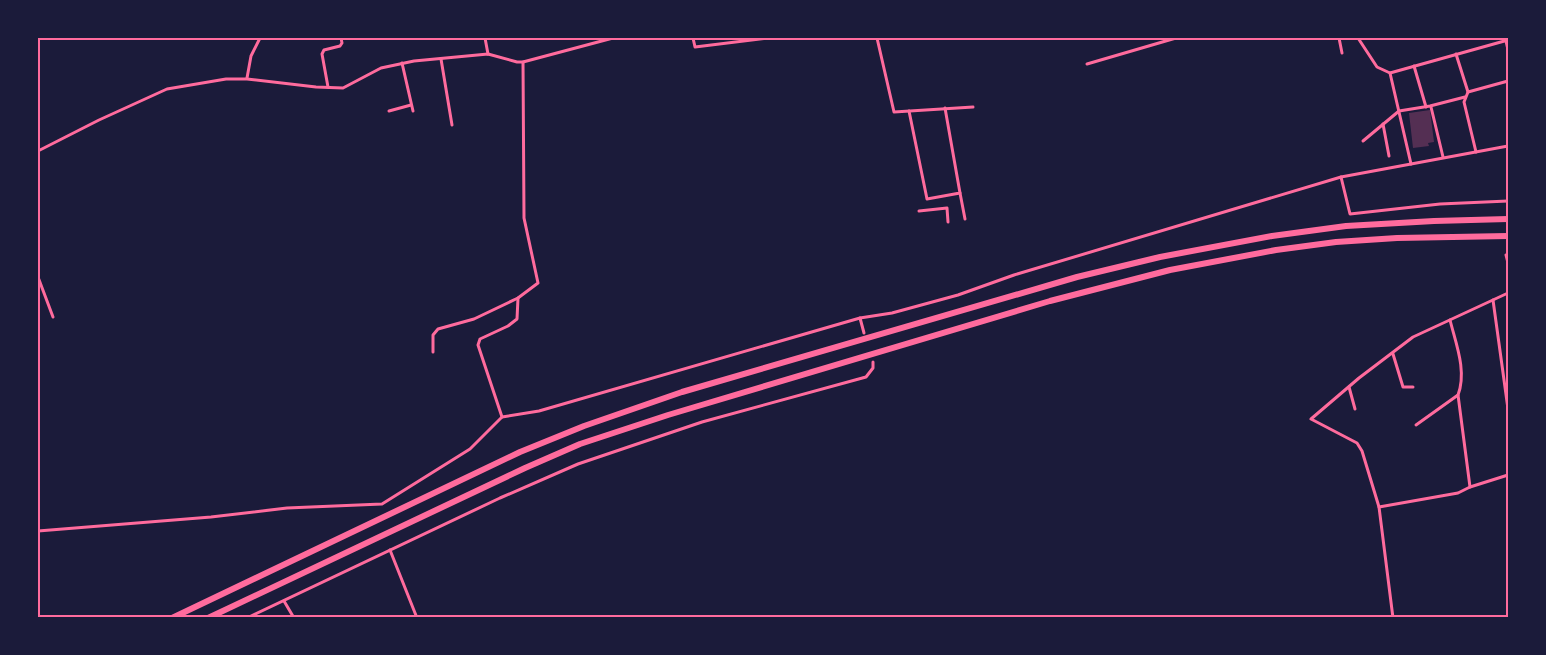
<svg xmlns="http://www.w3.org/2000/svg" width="1546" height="655" viewBox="0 0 1546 655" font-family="'Varela Round',sans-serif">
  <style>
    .building { fill: #542f53 }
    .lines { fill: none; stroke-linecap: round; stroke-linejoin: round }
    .minor { stroke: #ff6b9d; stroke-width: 3 }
    .motorway { stroke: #ff6b9d; stroke-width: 6 }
    .neatline { fill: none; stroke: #ff6b9d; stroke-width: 2 }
  </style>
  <rect width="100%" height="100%" fill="#1b1b3a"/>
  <path class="building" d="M 1430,110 L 1434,142 L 1428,143 L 1429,146 L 1413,148 L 1409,113 Z"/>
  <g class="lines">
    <g class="minor">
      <path d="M 485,38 L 488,54"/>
      <path d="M 693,38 L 695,47 L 768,38"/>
      <path d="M 877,38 L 894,112 L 973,107"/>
      <path d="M 1339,38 L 1342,53"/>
      <path d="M 1358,38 L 1377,67 L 1390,73 L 1508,40"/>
      <path d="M 1506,41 L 1508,50"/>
      <path d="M 1456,54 L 1468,92 L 1464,102 L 1476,152"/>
      <path d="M 441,59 L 452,125"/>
      <path d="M 402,63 L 413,111"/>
      <path d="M 1087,64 L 1176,38"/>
      <path d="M 1414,66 L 1426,107"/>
      <path d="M 1390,73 L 1411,164"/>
      <path d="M 247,78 L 251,56 L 260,38"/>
      <path d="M 328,87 L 322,54 L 324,50 L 340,46 L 342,43 L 341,38"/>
      <path d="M 1468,92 L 1508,81"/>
      <path d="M 1431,107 L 1443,157"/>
      <path d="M 389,111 L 411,105"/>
      <path d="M 909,111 L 927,199 L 960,193 L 945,108"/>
      <path d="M 1383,124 L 1389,156"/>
      <path d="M 1363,141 L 1399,111 L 1430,106 L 1465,97"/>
      <path d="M 38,151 L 99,120 L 167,89 L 226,79 L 247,79 L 316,87 L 343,88 L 381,68 L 414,61 L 488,54 L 517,62 L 523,62 L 613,38"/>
      <path d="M 1341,177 L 1350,214 L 1440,204 L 1508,201"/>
      <path d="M 960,193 L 965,219"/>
      <path d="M 919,211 L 947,208 L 948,222"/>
      <path d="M 1506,255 L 1508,263"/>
      <path d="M 38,277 L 53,317"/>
      <path d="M 1493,300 L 1508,409"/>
      <path d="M 860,318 L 864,333"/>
      <path d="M 1450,320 C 1456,344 1467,371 1458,395 L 1470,487"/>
      <path d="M 433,352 L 433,335 L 438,329 L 474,319 L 518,298"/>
      <path d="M 1393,354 L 1403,387 L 1413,387"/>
      <path d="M 1349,387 L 1355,409"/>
      <path d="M 502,417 L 539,411 L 860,318 L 892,313 L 958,295 L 1014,275 L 1341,177 L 1508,146"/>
      <path d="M 1416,425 L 1458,395"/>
      <path d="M 1379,507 L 1458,493 L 1470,487 L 1508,475"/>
      <path d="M 38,531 L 211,517 L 287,508 L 382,504 L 470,449 L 502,417 L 478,345 L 480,339 L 508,326 L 517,319 L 518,298 L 538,283 L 524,218 L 523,62"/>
      <path d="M 390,550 L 417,618"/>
      <path d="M 284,601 L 294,618"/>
      <path d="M 247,618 L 500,498 L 578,464 L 702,422 L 866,377 L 873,368 L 873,362"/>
      <path d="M 1393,618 L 1379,507 L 1362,451 L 1357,443 L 1311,419 L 1359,378 L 1413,337 L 1508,293"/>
    </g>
    <g class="motorway">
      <path d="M 172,618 L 520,452 L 584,426 L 682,392 L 1077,277 L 1160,257 L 1272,236 L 1346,226 L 1434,221 L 1508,219"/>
      <path d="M 208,618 L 525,468 L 580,444 L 668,415 L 1050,301 L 1170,270 L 1276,250 L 1336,242 L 1397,238 L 1508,236"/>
    </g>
  </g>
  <rect width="1546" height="655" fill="none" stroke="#1b1b3a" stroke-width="78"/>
  <rect x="39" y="39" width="1468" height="577" class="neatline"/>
</svg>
